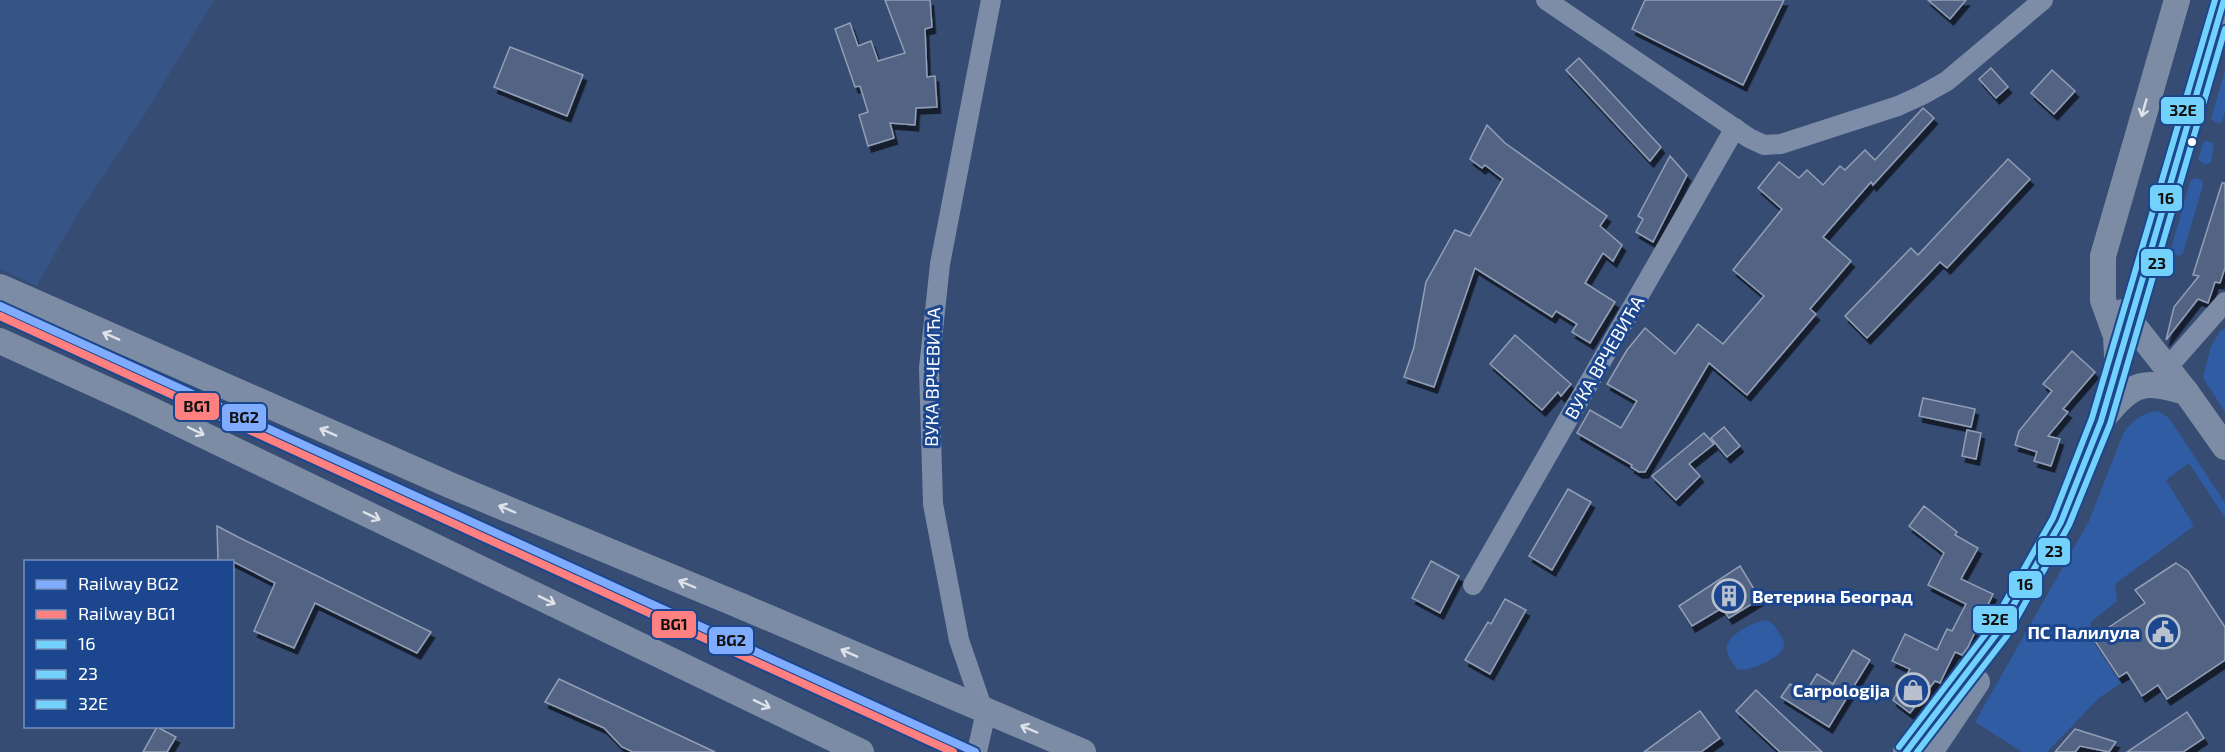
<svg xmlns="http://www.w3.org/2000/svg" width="2225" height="752" viewBox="0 0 2225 752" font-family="'Exo 2',sans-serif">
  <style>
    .green { fill: #305ca3 }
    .water { fill: #375487 }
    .pier { fill: #364c73 }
    .building { fill: #526483; stroke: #929eb5; stroke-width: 1.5; filter: url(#shadow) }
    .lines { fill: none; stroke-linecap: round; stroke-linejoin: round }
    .minor { stroke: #7d8da7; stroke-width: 20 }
    .major { stroke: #7c8ca5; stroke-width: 26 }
    .major-bridge { stroke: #7c8ca5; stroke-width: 26 }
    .bus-1-casing { stroke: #1c468d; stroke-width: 10 }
    .bus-2-casing { stroke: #1c468d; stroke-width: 10 }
    .bus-3-casing { stroke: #1c468d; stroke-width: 10 }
    .bus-1 { stroke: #73d2fb; stroke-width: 6 }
    .bus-2 { stroke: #73d2fb; stroke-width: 6 }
    .bus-3 { stroke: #73d2fb; stroke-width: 6 }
    .rail-1-casing { stroke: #1c468d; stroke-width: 12 }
    .rail-2-casing { stroke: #1c468d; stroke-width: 12 }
    .rail-1 { stroke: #80acff; stroke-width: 8 }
    .rail-2 { stroke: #ff8080; stroke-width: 8 }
    .oneway { stroke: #dee2e8 }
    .bus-dot { fill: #fff; stroke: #1c468d; stroke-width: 2 }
    .labels { text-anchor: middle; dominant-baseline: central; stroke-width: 6; stroke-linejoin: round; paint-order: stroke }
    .street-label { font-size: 18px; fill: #fff; stroke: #1c468d }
    .poi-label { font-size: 18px; font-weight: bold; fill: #fff; stroke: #1c468d; text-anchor: end }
    .line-badge { stroke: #1c468d; stroke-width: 2 }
    .pale-badge-label { font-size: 16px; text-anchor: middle; font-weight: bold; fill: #111 }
  </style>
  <defs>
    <filter id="shadow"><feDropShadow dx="3.5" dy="6" stdDeviation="0" flood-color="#0009"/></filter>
  </defs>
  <rect width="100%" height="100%" fill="#364c73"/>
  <g class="green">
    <path d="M 2225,70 L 2225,112 L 2222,122 L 2219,124 L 2211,119 Z"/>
    <path d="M 2207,141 L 2214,143 L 2211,162 L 2206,165 L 2198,160 L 2203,142 Z"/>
    <path d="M 2194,178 L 2202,180 L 2203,185 L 2183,253 L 2179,256 L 2173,254 L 2171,249 L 2190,182 Z"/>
    <path d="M 2225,329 L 2225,412 L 2203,378 L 2211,346 L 2221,330 Z"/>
    <path d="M 2158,411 L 2169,418 L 2225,503 L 2225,518 L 2189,463 L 2166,480 L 2194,526 L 2115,584 L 2117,601 L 2091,622 L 2089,635 L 2121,683 L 2099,698 L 2047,752 L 2022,752 L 1975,722 L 2089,521 L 2123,434 C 2133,420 2141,413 2158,411 Z"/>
    <path d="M 1766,620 C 1773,623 1775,626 1779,633 C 1781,637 1785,641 1784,646 C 1782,658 1747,673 1737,669 C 1734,664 1728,657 1727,651 C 1723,636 1754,622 1766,620 Z"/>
  </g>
  <path class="water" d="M 0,0 L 214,0 L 145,114 L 77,215 L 0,350 Z"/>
  <path class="pier" d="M 0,269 L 39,287 L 0,353 Z"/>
  <g class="building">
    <path d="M 885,0 L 930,0 L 932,27 L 925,29 L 927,77 L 935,76 L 937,107 L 916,108 L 915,125 L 890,123 L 894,138 L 868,146 L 859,115 L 868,112 L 860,86 L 855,87 L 835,29 L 850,23 L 858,46 L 871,41 L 878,61 L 905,53 Z"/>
    <path d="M 1645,0 L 1784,0 L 1743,85 L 1632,29 Z"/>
    <path d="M 1928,0 L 1966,0 L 1950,19 Z"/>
    <path d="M 510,47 L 583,75 L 567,116 L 494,87 Z"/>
    <path d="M 1579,58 L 1661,147 L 1650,161 L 1566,70 Z"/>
    <path d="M 1991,68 L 2008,87 L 1996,98 L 1979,79 Z"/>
    <path d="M 2052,70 L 2075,91 L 2054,114 L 2031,93 Z"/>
    <path d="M 1923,108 L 1934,118 L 1873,185 L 1871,182 L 1823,237 L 1851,261 L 1810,309 L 1816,314 L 1747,395 L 1709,363 L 1645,472 L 1639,472 L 1631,467 L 1632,465 L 1577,433 L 1590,410 L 1621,428 L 1637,401 L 1607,384 L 1627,350 L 1645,328 L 1675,354 L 1698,324 L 1723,344 L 1764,296 L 1733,270 L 1782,209 L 1758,188 L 1779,162 L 1799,178 L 1807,170 L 1823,185 L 1840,166 L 1845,170 L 1865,150 L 1875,160 Z"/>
    <path d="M 1487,125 L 1505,143 L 1607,216 L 1600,226 L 1622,245 L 1613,261 L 1603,253 L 1585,283 L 1615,302 L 1590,343 L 1572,332 L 1577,324 L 1556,311 L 1552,317 L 1475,268 L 1434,387 L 1404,377 L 1414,347 L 1426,282 L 1455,230 L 1470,236 L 1503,179 L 1485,165 L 1482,168 L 1470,159 Z"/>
    <path d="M 1670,156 L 1687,175 L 1653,242 L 1636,232 L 1643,219 L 1638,216 Z"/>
    <path d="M 2008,159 L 2030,179 L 1947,268 L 1940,262 L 1867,338 L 1845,316 L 1911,248 L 1918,255 Z"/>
    <path d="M 2222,183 L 2225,183 L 2225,268 L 2220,283 L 2215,282 L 2208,303 L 2198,299 L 2166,340 L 2174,307 L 2199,276 L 2193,275 Z"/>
    <path d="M 1515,335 L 1571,384 L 1561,396 L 1558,392 L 1542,410 L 1490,364 Z"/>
    <path d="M 2072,351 L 2095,372 L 2063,409 L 2068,412 L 2048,436 L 2060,439 L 2051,466 L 2034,461 L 2037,452 L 2015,445 L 2019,431 L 2052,391 L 2043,384 Z"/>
    <path d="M 1923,398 L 1975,409 L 1971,427 L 1919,416 Z"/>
    <path d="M 1724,427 L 1740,446 L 1727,457 L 1711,438 Z"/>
    <path d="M 1967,430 L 1981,433 L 1976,459 L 1962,456 Z"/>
    <path d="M 1704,433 L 1714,444 L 1689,464 L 1700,476 L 1676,500 L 1652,476 Z"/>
    <path d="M 1568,489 L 1591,502 L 1552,570 L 1529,556 Z"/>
    <path d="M 1924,506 L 1957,532 L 1955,535 L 1978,548 L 1961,579 L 1993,594 L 1968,647 L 1962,655 L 1955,652 L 1940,683 L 1935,681 L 1910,713 L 1893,700 L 1910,669 L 1892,661 L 1905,634 L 1937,650 L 1947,629 L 1952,631 L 1966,604 L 1928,585 L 1944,553 L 1909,526 Z"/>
    <path d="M 217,526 L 238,537 L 431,632 L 417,653 L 315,603 L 294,648 L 254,631 L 275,583 L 232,561 L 218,561 Z"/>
    <path d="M 1431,561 L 1459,576 L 1440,613 L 1412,598 Z"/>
    <path d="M 2176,563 L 2188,571 L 2225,627 L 2225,660 L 2167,699 L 2158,685 L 2142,696 L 2127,672 L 2119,677 L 2093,638 L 2145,603 L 2135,590 Z"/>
    <path d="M 1740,566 L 1760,599 L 1729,618 L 1722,608 L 1692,626 L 1679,606 Z"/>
    <path d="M 1505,599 L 1526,610 L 1490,674 L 1465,660 L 1488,622 L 1491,624 Z"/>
    <path d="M 1853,650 L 1870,660 L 1829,727 L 1781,697 L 1790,684 L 1805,693 L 1817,674 L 1833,684 Z"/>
    <path d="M 559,679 L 715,752 L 633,752 L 622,747 L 604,728 L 545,702 Z"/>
    <path d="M 1756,690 L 1780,713 L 1822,752 L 1780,752 L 1736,711 Z"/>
    <path d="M 1700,711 L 1720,738 L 1701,752 L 1644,752 Z"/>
    <path d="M 2187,712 L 2204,738 L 2183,752 L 2127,752 Z"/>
    <path d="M 157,727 L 176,737 L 167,752 L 143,752 Z"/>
    <path d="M 2075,729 L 2116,742 L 2109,752 L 2080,746 L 2075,752 L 2055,752 Z"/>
  </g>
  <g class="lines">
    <g class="minor">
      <path d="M 1546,0 L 1749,138 L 1764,145 L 1781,144 L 1898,106 L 1922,95 L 1947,81 L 2043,0"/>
      <path d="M 2167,368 L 2225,302"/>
      <path d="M 1473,585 L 1735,128"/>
      <path d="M 977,752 L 985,716 L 959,640 L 933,504 L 929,368 L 940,264 L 991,0"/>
    </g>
    <g class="major">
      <path d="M 0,287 L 452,486 L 741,606"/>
      <path d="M 2123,312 L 2186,392 L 2225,447"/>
      <path d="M 0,341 L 143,406 L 861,752"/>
      <path d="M 2117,356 L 2116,336 L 2103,300 L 2103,256 L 2177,0"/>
      <path d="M 2105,416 C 2133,381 2144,380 2186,392"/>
      <path d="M 1906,752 L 1998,632 L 2021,594 L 2061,522 L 2101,421 L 2224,0"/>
      <path d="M 1930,752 L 1977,682"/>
    </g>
    <path class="major-bridge" d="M 741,606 L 1083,752"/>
    <g class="bus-1-casing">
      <path id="bus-1" d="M 1906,752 L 1998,632 L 2061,522 L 2101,421 L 2224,0"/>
    </g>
    <g class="bus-2-casing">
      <path id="bus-2" d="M 1917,752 L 2006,637 L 2069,525 L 2110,424 L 2225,29"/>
    </g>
    <g class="bus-3-casing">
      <path id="bus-3" d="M 1899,747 L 1991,627 L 2053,518 L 2092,418 L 2215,0"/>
    </g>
    <use href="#bus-1" class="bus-1"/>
    <use href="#bus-2" class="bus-2"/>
    <use href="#bus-3" class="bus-3"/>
    <g class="rail-1-casing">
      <path id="rail-1" d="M 0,306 L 975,752"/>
    </g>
    <g class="rail-2-casing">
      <path id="rail-2" d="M 0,316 L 953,752"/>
    </g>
    <use href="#rail-1" class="rail-1"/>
    <use href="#rail-2" class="rail-2"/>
  </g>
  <defs><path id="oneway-shaft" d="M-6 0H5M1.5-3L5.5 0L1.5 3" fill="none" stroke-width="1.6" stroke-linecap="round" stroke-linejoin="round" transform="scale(1.5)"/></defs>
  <g class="oneway">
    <use href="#oneway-shaft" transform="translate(2144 108) rotate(106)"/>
    <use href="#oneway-shaft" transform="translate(111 336) rotate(-156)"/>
    <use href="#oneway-shaft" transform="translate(196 431) rotate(26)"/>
    <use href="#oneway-shaft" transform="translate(328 432) rotate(-156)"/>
    <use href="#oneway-shaft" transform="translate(507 509) rotate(-157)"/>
    <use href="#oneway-shaft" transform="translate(372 516) rotate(26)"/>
    <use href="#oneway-shaft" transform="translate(687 584) rotate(-157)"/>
    <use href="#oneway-shaft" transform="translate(547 600) rotate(26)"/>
    <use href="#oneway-shaft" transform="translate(849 653) rotate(-156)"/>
    <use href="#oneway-shaft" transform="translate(762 704) rotate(26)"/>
    <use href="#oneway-shaft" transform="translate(1029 729) rotate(-157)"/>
  </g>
  <defs>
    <g id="building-ring" transform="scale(1.725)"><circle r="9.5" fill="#1c468d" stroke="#b9c0ce" stroke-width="1.5"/><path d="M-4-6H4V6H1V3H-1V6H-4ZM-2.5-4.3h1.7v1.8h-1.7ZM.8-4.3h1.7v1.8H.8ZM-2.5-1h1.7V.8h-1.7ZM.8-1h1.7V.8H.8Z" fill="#b9c0ce"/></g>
    <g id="civic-ring" transform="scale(1.725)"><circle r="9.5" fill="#1c468d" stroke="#b9c0ce" stroke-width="1.5"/><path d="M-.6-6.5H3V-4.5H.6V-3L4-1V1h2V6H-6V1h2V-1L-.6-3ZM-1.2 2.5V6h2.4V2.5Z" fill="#b9c0ce"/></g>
    <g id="shop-ring" transform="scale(1.725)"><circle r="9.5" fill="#1c468d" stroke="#b9c0ce" stroke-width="1.5"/><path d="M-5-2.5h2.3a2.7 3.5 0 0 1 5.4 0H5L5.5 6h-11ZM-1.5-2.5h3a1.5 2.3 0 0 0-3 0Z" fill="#b9c0ce"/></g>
  </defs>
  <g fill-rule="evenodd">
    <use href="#building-ring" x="1729" y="596"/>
    <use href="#civic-ring" x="2163" y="632"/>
    <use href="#shop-ring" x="1913" y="690"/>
  </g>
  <circle class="bus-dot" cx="2192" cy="142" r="5"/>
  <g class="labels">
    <g class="street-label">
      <text transform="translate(1604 357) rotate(-60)">ВУКА ВРЧЕВИЋА</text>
      <text transform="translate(932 377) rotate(-89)">ВУКА ВРЧЕВИЋА</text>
    </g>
    <g class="poi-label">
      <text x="1752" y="596" text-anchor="start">Ветерина Београд</text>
      <text x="2140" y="632">ПС Палилула</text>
      <text x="1890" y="690">Carpologija</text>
    </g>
  </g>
  <g class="line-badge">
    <rect x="2160" y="96" width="45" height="29" rx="6" fill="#73d2fb"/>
    <rect x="2149" y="184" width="34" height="28" rx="6" fill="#73d2fb"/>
    <rect x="2140" y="248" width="34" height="29" rx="6" fill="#73d2fb"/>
    <rect x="174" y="392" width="46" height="29" rx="6" fill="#ff8080"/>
    <rect x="221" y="403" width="46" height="29" rx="6" fill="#80acff"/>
    <rect x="2037" y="537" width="34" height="29" rx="6" fill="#73d2fb"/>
    <rect x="2008" y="570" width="35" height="29" rx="6" fill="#73d2fb"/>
    <rect x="1972" y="605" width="46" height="29" rx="6" fill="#73d2fb"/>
    <rect x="651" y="610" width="46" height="29" rx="6" fill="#ff8080"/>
    <rect x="708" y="626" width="46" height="29" rx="6" fill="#80acff"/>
  </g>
  <g class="pale-badge-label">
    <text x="2183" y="116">32E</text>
    <text x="2166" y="204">16</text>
    <text x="2157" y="269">23</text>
    <text x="197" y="412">BG1</text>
    <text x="244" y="423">BG2</text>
    <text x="2054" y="557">23</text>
    <text x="2025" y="590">16</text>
    <text x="1995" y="625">32E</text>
    <text x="674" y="630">BG1</text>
    <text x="731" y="646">BG2</text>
  </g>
  <rect x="24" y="560" width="210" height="168" fill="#1c468d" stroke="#7790bb" stroke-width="1.5"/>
  <rect x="36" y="580" width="30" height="9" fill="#80acff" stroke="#7790bb" stroke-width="1.5"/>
  <text x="78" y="590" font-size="18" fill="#ffffff">Railway BG2</text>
  <rect x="36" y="610" width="30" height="9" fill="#ff8080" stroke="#7790bb" stroke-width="1.5"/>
  <text x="78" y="620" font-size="18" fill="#ffffff">Railway BG1</text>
  <rect x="36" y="640" width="30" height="9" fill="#73d2fb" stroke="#7790bb" stroke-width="1.5"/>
  <text x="78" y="650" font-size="18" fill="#ffffff">16</text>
  <rect x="36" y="670" width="30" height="9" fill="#73d2fb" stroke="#7790bb" stroke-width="1.5"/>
  <text x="78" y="680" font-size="18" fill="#ffffff">23</text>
  <rect x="36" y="700" width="30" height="9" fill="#73d2fb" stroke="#7790bb" stroke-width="1.5"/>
  <text x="78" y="710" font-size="18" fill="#ffffff">32E</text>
</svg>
